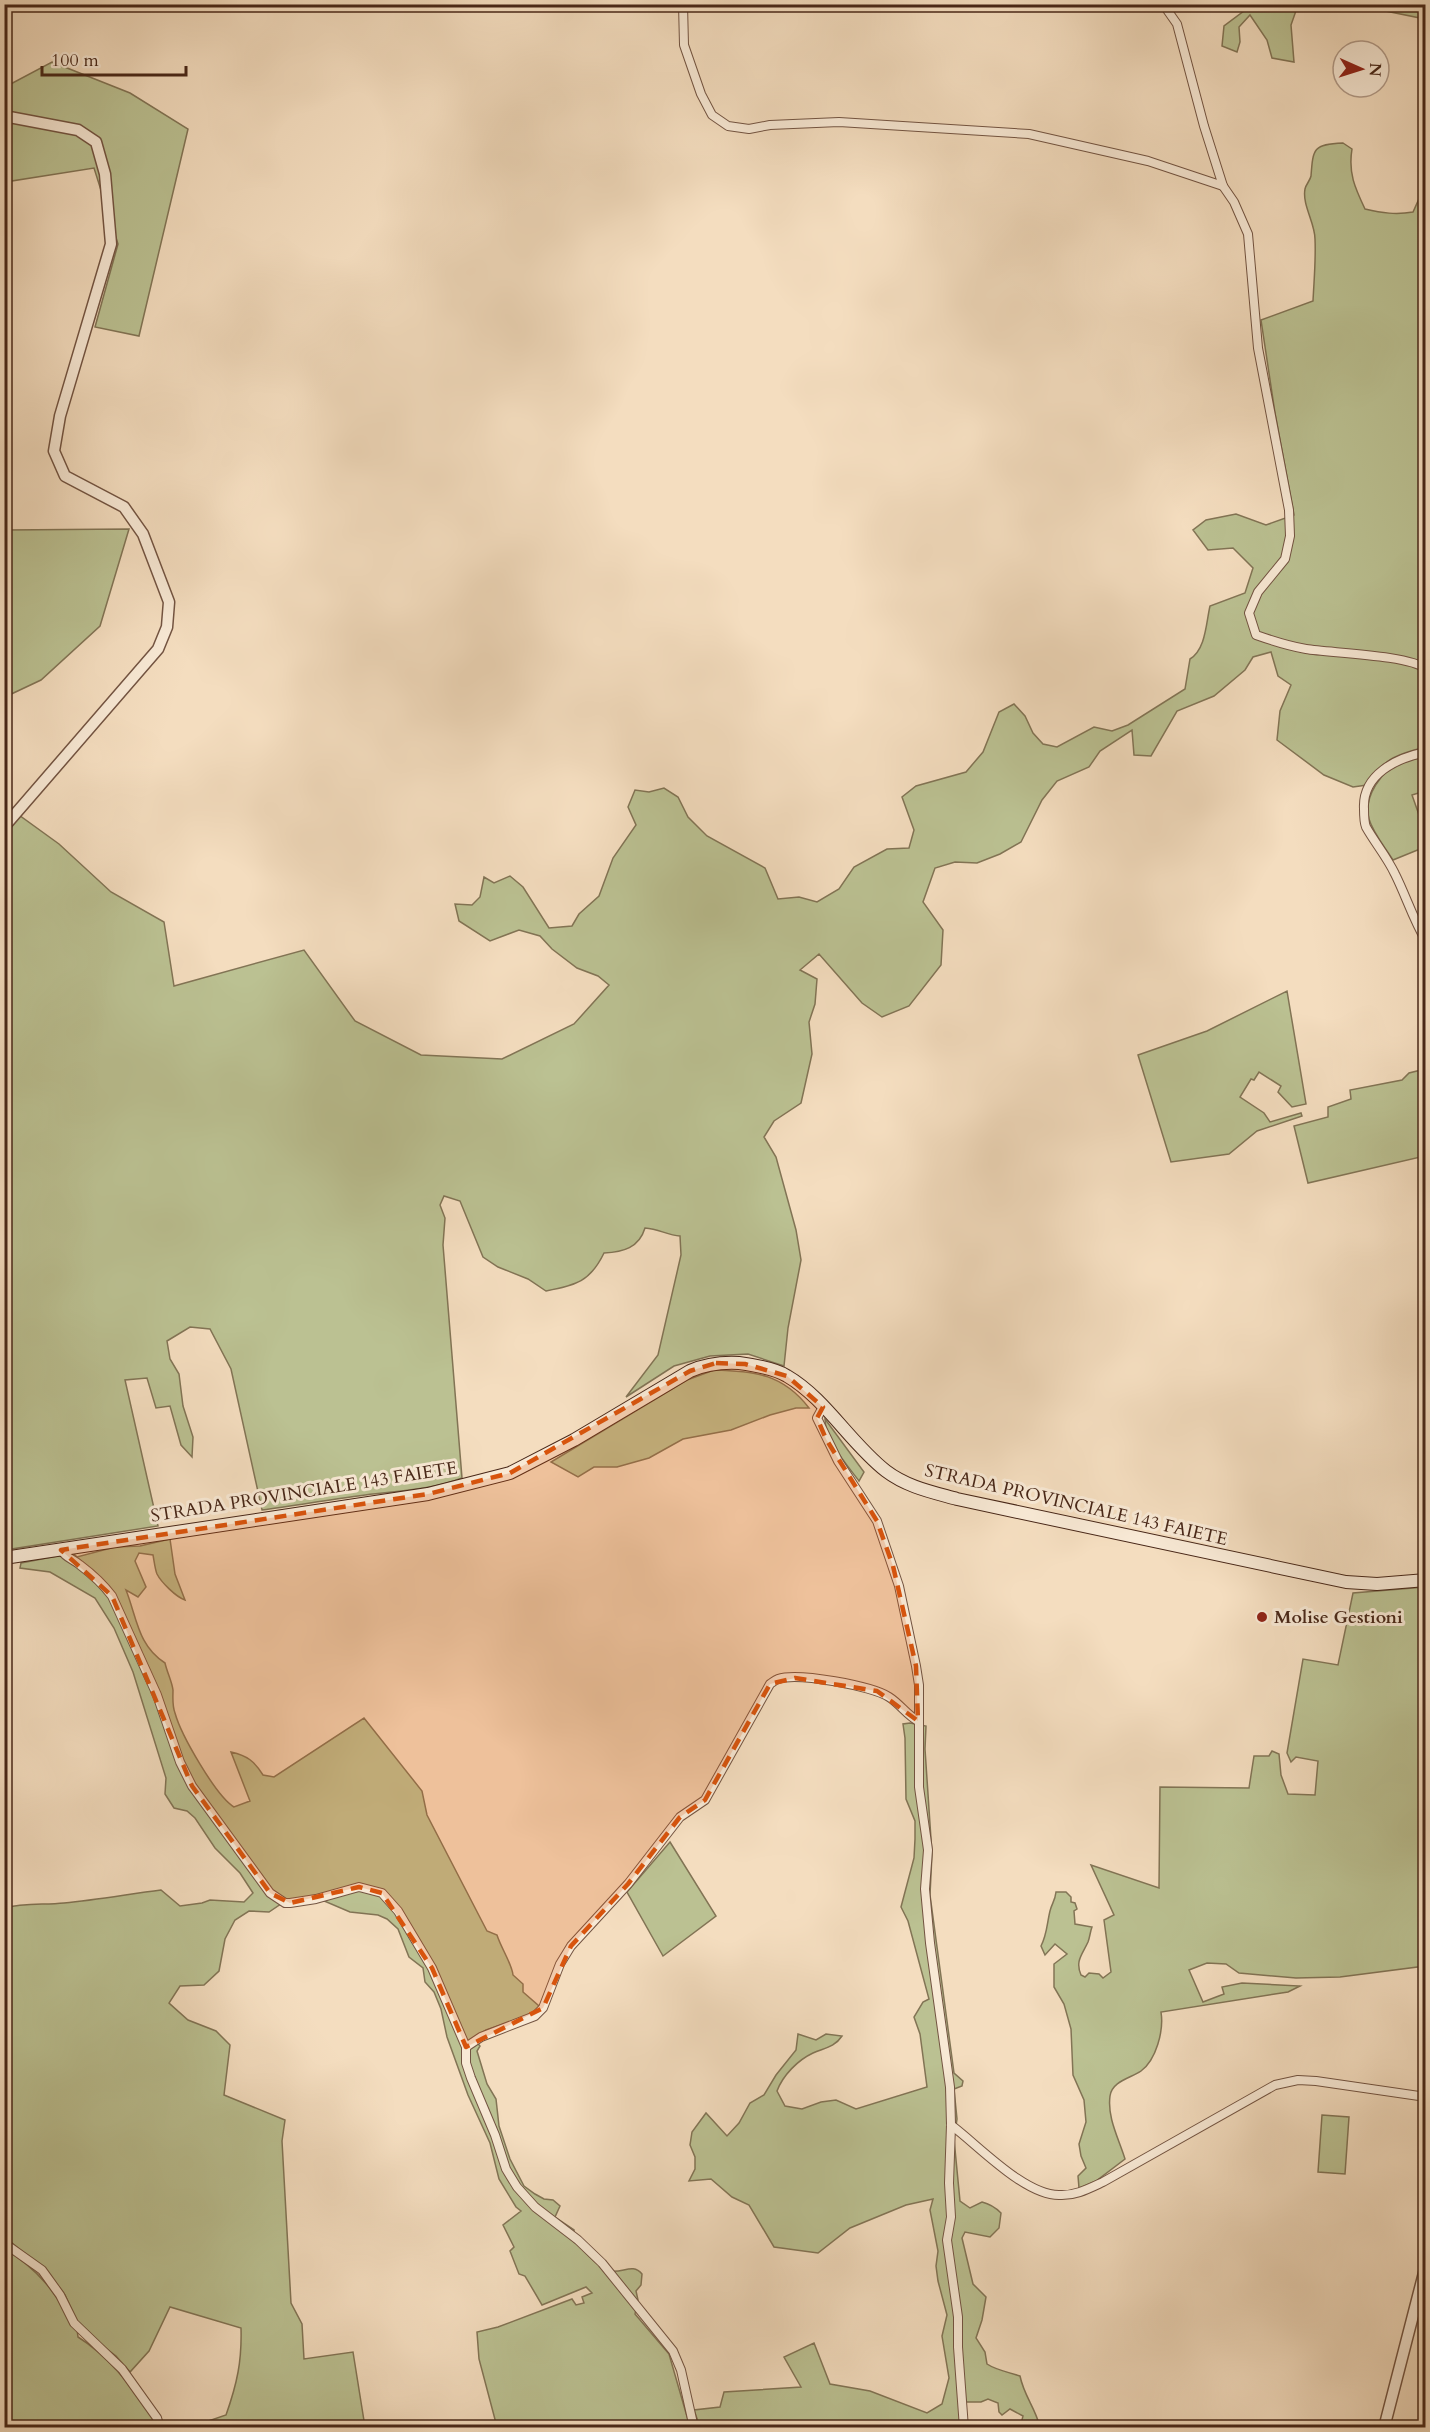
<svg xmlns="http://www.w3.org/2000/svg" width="1430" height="2432" viewBox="0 0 1430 2432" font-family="Cardo,serif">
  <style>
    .green { fill: #bbc192; stroke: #827455; stroke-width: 1.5 }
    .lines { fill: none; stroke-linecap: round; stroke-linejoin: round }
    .minor-casing { stroke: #735442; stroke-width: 10 }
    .tertiary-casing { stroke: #735442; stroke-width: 13 }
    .secondary-casing { stroke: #482718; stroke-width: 14 }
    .minor { stroke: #f8e9d5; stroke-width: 8 }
    .tertiary { stroke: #f8e9d5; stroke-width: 10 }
    .secondary { stroke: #f8e9d5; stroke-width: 12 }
    .marked { fill: #d8540d; fill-opacity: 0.2; stroke: #d8540d; stroke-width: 4.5; stroke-dasharray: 12 8; stroke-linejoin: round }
    .poi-dot { fill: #8f2418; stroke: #f8e9d5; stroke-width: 2 }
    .labels { text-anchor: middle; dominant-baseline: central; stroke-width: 6; stroke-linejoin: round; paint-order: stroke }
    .street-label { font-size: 18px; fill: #482718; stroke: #f8e9d5 }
    .poi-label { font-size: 18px; font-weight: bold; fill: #482718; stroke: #f8e9d5; text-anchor: start }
  </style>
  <rect width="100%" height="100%" fill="#f4ddbf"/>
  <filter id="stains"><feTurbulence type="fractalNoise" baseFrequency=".00333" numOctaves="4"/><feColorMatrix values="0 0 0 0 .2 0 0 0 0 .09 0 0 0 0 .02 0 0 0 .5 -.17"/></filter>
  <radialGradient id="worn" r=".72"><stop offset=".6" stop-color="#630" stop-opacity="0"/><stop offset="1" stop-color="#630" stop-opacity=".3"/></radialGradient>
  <g class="green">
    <path d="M 1252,5 L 1298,5 L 1291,25 L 1294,62 L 1272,58 L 1267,40 L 1250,15 L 1239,27 L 1240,42 L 1237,52 L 1222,46 L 1224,26 Z"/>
    <path d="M 1356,5 L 1425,5 L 1425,19 Z"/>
    <path d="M 52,62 L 130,93 L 188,129 L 139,336 L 95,327 L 118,244 L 94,168 L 5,182 L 5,87 Z"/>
    <path d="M 1343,143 L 1352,149 C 1348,173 1355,188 1365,209 C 1382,213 1396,215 1413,212 L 1422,192 L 1425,162 L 1425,747 C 1396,755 1384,758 1367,785 L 1353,787 L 1324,775 L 1277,740 L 1280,711 L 1291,685 L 1278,676 L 1271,652 L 1253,657 L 1245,670 L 1214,696 L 1177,711 L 1151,756 L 1134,755 L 1132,730 L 1100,751 L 1089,767 L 1057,781 L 1042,800 L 1021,842 L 1000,854 L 977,863 L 955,862 L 935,868 L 923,902 L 943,930 L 941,965 L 909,1006 L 882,1017 L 862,1003 L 819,954 L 800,970 L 817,979 L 815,1004 L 809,1022 L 812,1054 L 801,1103 L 774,1121 L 764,1137 L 776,1157 L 796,1230 L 801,1260 L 788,1328 L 784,1366 L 748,1354 L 710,1356 L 674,1366 L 626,1397 L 658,1355 L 681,1255 L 680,1236 C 667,1235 659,1229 645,1228 C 639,1248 623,1252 604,1253 C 590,1282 576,1285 546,1291 L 528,1279 L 498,1267 L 483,1257 L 460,1201 L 444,1196 L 440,1205 L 445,1218 L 443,1245 L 462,1478 C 429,1491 393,1491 358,1496 C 326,1500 294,1506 262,1510 L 231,1369 L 210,1329 L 190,1327 L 167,1341 L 170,1359 L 179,1374 L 183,1406 L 193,1437 L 192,1457 L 181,1445 L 170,1406 L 156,1408 L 147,1378 L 125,1380 L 158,1526 L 5,1550 L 5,805 L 59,844 L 111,892 L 164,922 L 174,986 L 304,950 L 355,1021 L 421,1055 L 502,1059 L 574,1024 L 609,985 L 598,976 L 577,968 L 552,949 L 540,936 L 519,930 L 490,941 L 459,921 L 455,904 L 472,905 L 480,897 L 484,877 L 494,883 L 510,876 L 523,887 L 549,928 L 572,926 L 579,914 L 599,896 L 613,858 L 636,825 L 628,807 L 635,790 L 649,792 L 664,788 L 678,797 L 688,817 L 707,836 L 765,868 L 778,899 L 799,897 L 817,902 L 839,889 L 854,867 L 887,849 L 909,848 L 914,830 L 902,797 L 916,786 L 966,772 L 983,752 L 999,712 L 1014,704 L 1025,716 L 1033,733 L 1043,744 L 1057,747 L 1094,727 L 1112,731 L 1128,725 L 1185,689 L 1190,659 C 1206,649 1206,623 1210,606 L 1245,593 L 1253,568 L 1233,548 L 1208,550 L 1193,530 L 1206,520 L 1236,514 L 1266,525 L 1294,515 L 1275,413 L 1261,320 L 1313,301 C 1314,280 1316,260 1315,239 C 1315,223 1302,205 1305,189 C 1306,184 1310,181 1311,176 C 1313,149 1313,144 1343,143 Z"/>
    <path d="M 129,529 L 100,626 L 41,680 L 5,697 L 5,530 Z"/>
    <path d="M 1425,757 L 1425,791 L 1412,795 L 1425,832 L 1425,847 L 1393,860 C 1385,847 1373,833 1369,819 C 1363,797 1382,769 1402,762 C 1409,759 1418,759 1425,757 Z"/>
    <path d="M 1287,991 L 1306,1104 L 1292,1107 L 1278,1092 L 1281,1086 L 1259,1072 L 1254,1080 L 1251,1079 L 1240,1097 L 1264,1113 L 1270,1122 L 1301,1113 L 1302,1116 L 1257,1131 L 1229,1154 L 1171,1162 L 1138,1055 L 1207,1031 Z"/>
    <path d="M 1425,1069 L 1425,1156 L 1308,1183 L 1294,1126 L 1328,1117 L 1328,1107 L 1351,1099 L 1350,1090 L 1402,1080 L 1409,1073 Z"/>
    <path d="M 714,1370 C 755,1371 783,1374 809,1408 L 796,1408 L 770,1415 L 731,1430 L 683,1439 L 649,1458 L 617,1467 L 594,1467 L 578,1477 L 551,1462 L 687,1380 Z"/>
    <path d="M 825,1419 L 864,1472 L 859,1481 C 847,1465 825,1440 825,1419 Z"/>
    <path d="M 170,1539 L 175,1574 L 185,1600 C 176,1597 161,1582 157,1574 C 155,1569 154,1560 153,1555 L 139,1553 L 135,1561 L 146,1587 L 138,1597 L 126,1590 C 137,1618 138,1646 165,1663 C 167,1672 172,1682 173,1690 C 173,1698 172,1705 175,1713 C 181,1735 216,1796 234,1807 L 250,1801 L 231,1752 C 248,1756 254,1761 263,1775 L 274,1777 L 364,1718 L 422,1791 L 427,1815 L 487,1931 L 497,1935 C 501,1948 512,1964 513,1975 L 523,1984 L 523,1992 L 539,2006 L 535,2013 L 486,2030 L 473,2038 L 480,2046 L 477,2051 L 487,2084 L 496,2099 L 499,2126 L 510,2159 L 524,2186 L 535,2194 L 544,2199 L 553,2200 L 560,2206 L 555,2217 L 574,2230 L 574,2242 C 586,2252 596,2267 611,2271 C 623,2273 633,2263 642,2274 L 641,2285 L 636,2291 L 638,2300 L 635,2314 L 669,2354 L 690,2427 L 497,2427 L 479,2359 L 477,2332 L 498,2327 L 572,2299 L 576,2305 L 584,2303 L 582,2297 L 592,2293 L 586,2287 L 542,2305 L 525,2276 L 519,2274 L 510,2251 L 514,2247 L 503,2225 L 521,2211 L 516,2207 L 499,2179 L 490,2143 L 468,2095 L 447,2037 L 441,2009 L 434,1992 L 425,1982 L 423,1968 L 409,1957 L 398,1929 L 387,1919 L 378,1915 L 350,1912 L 322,1900 L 281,1904 L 269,1912 L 249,1911 L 235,1920 L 225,1939 L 219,1971 L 204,1985 L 180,1986 L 169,2003 L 188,2020 L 216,2031 L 230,2045 L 224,2095 L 285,2120 L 282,2141 L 291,2303 L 302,2324 L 304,2359 L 353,2352 L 365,2427 L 191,2427 L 226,2415 C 237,2384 242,2361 241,2328 L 170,2307 L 149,2351 L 130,2372 L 116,2356 L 90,2336 L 77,2321 L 65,2295 L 48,2273 L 5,2237 L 4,1908 C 24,1903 44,1905 64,1903 C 97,1900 129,1894 161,1890 L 180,1906 L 202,1903 L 210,1900 L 244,1902 L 253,1893 L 240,1873 L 215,1848 L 195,1818 L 187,1811 L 174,1808 L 165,1794 L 166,1778 L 133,1672 L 114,1628 L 95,1598 L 50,1572 L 20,1568 L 21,1563 L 73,1553 L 77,1557 L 115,1547 L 140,1546 Z"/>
    <path d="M 1425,1587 L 1425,1966 L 1340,1977 L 1296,1978 L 1239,1973 L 1226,1964 L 1207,1963 L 1189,1970 L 1203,2002 L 1224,1994 L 1222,1987 L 1242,1983 L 1300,1986 L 1288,1992 L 1161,2012 C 1164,2031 1156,2060 1141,2071 C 1131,2078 1112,2081 1110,2096 C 1107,2118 1119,2139 1125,2159 L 1096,2181 L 1079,2188 L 1078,2176 L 1086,2168 L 1081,2156 L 1079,2144 L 1086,2122 L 1084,2100 L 1073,2075 L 1071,2029 L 1064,2004 L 1054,1987 L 1054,1964 L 1067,1954 L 1055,1944 L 1045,1955 L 1041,1946 C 1047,1935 1047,1923 1050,1911 C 1052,1903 1055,1901 1056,1892 L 1066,1892 L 1071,1897 L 1071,1902 L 1075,1903 L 1077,1909 L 1074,1911 L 1075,1924 L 1092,1927 C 1090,1932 1090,1937 1088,1942 C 1082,1955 1075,1961 1081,1975 L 1085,1977 L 1089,1973 L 1099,1974 L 1103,1978 L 1111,1972 L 1104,1920 L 1114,1915 L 1091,1865 L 1159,1888 L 1160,1787 L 1249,1788 L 1254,1756 L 1269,1756 L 1272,1751 L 1279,1754 L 1281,1775 L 1288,1794 L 1315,1795 L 1318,1761 L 1296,1757 L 1291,1762 L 1287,1753 L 1303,1659 L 1338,1665 L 1353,1593 Z"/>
    <path d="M 910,1723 L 926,1726 L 925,1749 L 932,1854 L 930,1895 L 954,2073 L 963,2081 L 962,2086 L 954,2089 L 957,2119 L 954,2139 L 960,2201 L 970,2208 L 982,2202 C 990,2204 995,2207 1001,2213 L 999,2228 L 990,2237 L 965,2232 L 962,2238 L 973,2284 L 986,2297 L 982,2320 L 976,2338 L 985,2352 L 987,2364 C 996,2370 1008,2372 1020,2376 C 1024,2396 1035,2407 1040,2427 L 1027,2427 L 1021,2424 L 1023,2416 L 1010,2409 L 1002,2415 L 999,2412 L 998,2403 L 988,2399 L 981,2402 L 966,2402 L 960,2427 L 700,2427 L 694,2410 L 720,2407 L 724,2392 L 801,2387 L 784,2357 L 814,2343 L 830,2384 L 870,2391 L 927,2413 L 942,2404 L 949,2378 L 942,2336 L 947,2315 L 938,2281 L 936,2266 L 938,2251 L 930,2210 L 933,2199 L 906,2205 L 850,2228 L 818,2253 L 774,2247 L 749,2205 L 732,2197 L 711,2179 L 689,2181 L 695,2169 L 695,2157 L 690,2145 L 692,2132 L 706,2113 L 727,2136 L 739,2123 L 750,2103 L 764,2095 L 776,2075 L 796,2050 L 798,2034 L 816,2040 L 826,2034 L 842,2036 C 835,2047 824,2048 813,2053 C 798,2060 783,2075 777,2091 L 785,2106 L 802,2109 L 821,2102 L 836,2100 L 856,2109 L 927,2087 L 920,2034 L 914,2017 L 923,2002 L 929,1999 L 908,1921 L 901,1907 L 914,1858 L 915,1839 L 915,1821 L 906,1799 L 905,1738 L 903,1724 Z"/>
    <path d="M 670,1842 L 716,1916 L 663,1956 L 627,1892 Z"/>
    <path d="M 1322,2115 L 1349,2117 L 1345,2174 L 1318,2172 Z"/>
    <path d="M 4,2248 C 42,2272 54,2292 77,2329 L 78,2337 C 109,2356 132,2388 154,2417 L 157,2427 L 5,2427 Z"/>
  </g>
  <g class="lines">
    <g class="minor-casing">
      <g id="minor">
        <path d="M 683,4 L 684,45 L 701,94 L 712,115 L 728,126 L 749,129 L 770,125 L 839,122 L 1029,134 L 1148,161 L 1223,186"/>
        <path d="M 1163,4 L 1177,24 L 1204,126 L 1223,186 L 1234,202 L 1248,234 L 1258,348 L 1289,510 L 1290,536 L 1285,559 L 1258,592 L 1249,613 L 1256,635 C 1273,641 1289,646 1306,649 C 1331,653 1410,655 1426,669"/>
        <path d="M 1426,752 C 1397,758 1362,774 1364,809 C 1364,815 1364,822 1366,827 C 1375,843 1387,857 1395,874 C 1406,896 1413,919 1426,941"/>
        <path d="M 823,1407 L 817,1418 L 838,1461 L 877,1521 L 899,1586 L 916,1666 L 919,1685 L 919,1787 L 928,1850 L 925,1889 L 930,1943 L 950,2087 L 951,2125 L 949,2183 L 951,2217 L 947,2240 L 958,2317 L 958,2347 L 964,2428"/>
        <path d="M 61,1550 C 66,1558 73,1559 80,1565 C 92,1574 103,1584 112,1596 L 157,1695 L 180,1762 L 192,1786 L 270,1893 L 285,1903 L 290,1903 L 316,1899 L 359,1887 L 382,1893 L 398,1911 L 432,1968 L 466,2047"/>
        <path d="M 951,2125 C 978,2145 1024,2195 1059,2195 C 1075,2196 1088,2189 1103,2182 L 1275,2085 L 1298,2080 L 1316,2081 L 1426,2097"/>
        <path d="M 4,2243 L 42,2270 L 60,2295 L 74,2323 L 122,2369 L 157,2418 L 160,2428"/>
        <path d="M 694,2428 L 681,2370 L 673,2351 L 602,2263 L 578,2240 L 535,2207 L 517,2187 L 506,2169 L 495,2135 L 471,2078 L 466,2063 L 466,2047 L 481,2037 L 535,2016 L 543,2008 L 560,1964 L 571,1946 L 628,1884 L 680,1817 L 705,1800 L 770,1684 C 773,1682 775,1680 778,1679 C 798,1672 872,1686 889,1697 C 900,1704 907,1715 918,1721"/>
      </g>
    </g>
    <g class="tertiary-casing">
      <g id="tertiary">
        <path d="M 4,116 L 78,130 L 96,142 L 105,174 L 111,244 L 60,416 L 54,451 L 65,476 L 124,507 L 143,534 L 169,602 L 167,627 L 158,649 L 4,827"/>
        <path d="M 1384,2428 L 1426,2265"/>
      </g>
    </g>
    <g class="secondary-casing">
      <path id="secondary" d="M 4,1558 L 428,1494 L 510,1473 L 574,1440 L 690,1371 C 706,1364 721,1362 739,1363 C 754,1365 774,1368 787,1376 C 825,1398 851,1444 886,1471 C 907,1487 932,1492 957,1499 L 1346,1582 L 1377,1584 L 1426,1580"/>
    </g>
    <use href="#minor" class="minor"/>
    <use href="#tertiary" class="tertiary"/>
    <use href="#secondary" class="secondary"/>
  </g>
  <path class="marked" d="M 716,1363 L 745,1364 L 787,1376 L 823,1407 L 817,1418 L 826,1439 L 877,1521 L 893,1566 L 916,1666 L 918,1721 L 877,1691 L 795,1678 L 770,1684 L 705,1800 L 680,1817 L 628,1884 L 571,1946 L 543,2008 L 466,2047 L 432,1968 L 382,1893 L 359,1887 L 290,1903 L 270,1893 L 192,1786 L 112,1596 L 61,1550 L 428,1494 L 510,1473 L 690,1371 Z"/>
  <circle class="poi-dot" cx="1262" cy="1617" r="6"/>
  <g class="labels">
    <g class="street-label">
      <text transform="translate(304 1492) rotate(-9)">STRADA PROVINCIALE 143 FAIETE</text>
      <text transform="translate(1076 1505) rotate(13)">STRADA PROVINCIALE 143 FAIETE</text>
    </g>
    <g class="poi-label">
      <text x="1274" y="1617">Molise Gestioni</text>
    </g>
  </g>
  <rect width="1430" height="2432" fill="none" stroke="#f4ddbf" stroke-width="24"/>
  <rect x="6" y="6" width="1418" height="2420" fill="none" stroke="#482718" stroke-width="3"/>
  <rect x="12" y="12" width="1406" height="2408" fill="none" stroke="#482718" stroke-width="1.5"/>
  <g transform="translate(1361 69) rotate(93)"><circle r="28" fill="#f8e9d5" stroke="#b29b89" stroke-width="1.5"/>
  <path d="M0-4.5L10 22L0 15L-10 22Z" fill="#8f2418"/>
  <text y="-9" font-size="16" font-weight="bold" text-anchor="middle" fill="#482718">N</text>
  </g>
  <path d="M42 66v9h144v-9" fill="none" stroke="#482718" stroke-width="3"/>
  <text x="51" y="66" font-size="18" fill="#482718" stroke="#f8e9d5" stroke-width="4.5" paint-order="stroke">100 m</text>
  <rect width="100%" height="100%" filter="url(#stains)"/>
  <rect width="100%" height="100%" fill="url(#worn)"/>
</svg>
